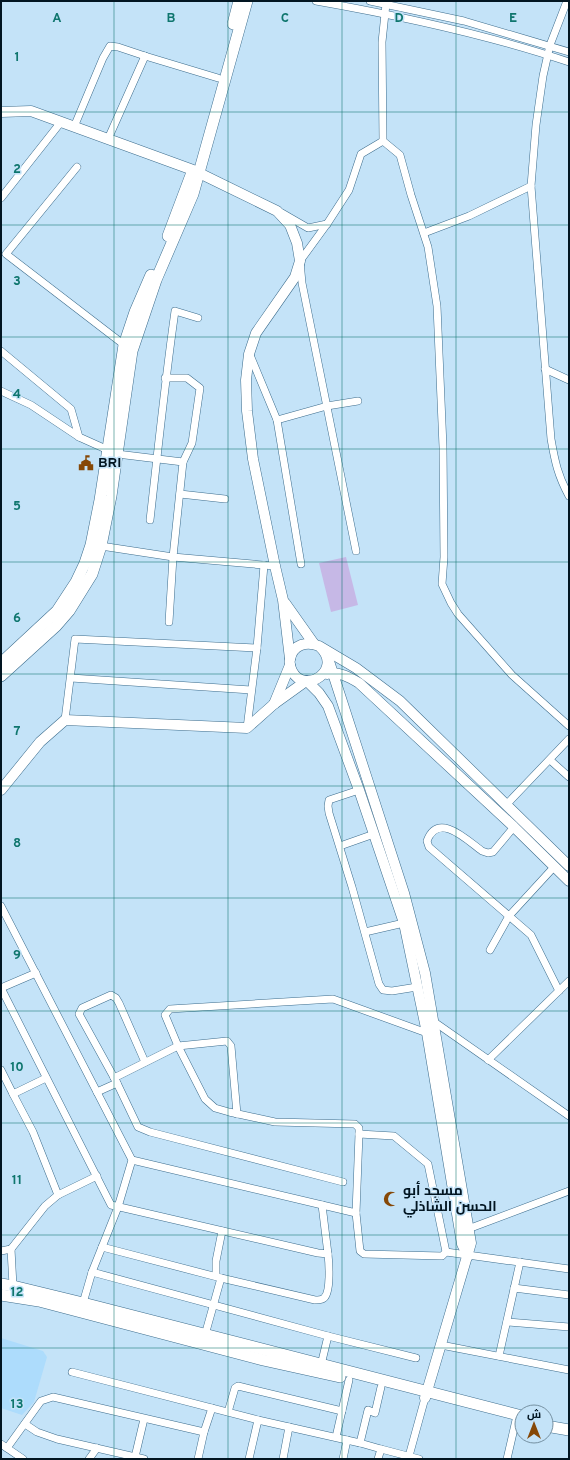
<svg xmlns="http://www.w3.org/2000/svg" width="570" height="1460" viewBox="0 0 570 1460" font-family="Overpass,Cairo,sans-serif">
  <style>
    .built { fill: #addcfc }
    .garden { fill: #c6b8e6 }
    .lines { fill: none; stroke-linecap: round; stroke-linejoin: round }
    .street-casing { stroke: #3d6d8d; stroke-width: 8 }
    .secondary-casing { stroke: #3d6d8d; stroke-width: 11 }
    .primary-casing { stroke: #3d6d8d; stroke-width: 12 }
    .street { stroke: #fff; stroke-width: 7 }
    .secondary { stroke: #fff; stroke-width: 10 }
    .primary { stroke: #fff; stroke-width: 11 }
    .grid { fill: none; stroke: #0f766e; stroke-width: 1; stroke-opacity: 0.55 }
    .labels { text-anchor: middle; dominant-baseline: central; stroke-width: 3; stroke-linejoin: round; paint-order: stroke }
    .poi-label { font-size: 14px; font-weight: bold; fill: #021521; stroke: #c4e3f8; text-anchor: start }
    .grid-label { font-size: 13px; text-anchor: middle; font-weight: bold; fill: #0f766e; stroke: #c4e3f8; stroke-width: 3; stroke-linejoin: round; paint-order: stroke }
  </style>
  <rect width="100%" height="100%" fill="#c4e3f8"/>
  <path class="built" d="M 1,1338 L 43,1351 L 47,1357 L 34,1402 L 22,1415 L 1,1408 Z"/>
  <path class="garden" d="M 346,557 L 358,605 L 331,612 L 319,563 Z"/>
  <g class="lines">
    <g class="street-casing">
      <g id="street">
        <path d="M 316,1 C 401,16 486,34 569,62"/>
        <path d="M 370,1 L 464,21 L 569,52"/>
        <path d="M 567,1 L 550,45 L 543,76 L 536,125 L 531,186 L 551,439 C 555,462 558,476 569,496"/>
        <path d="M 386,4 L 382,42 L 383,141 L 400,155 L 411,195 L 428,247 L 437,306 L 443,447 L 444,557 L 442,584 L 451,603 L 458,614 L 512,675 L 569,726"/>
        <path d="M 74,127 L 103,58 L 110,46 L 118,47 L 145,56 L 218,78"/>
        <path d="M 108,139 L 145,56"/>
        <path d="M 77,167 L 6,254 L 127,347"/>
        <path d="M 1,198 L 61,122"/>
        <path d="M 282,213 L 308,228 L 327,224"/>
        <path d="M 424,233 L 469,216 L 531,186"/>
        <path d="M 1,351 L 71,409 L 79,437"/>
        <path d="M 250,355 L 277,420 L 301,564"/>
        <path d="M 545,369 L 569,380"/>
        <path d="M 165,378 L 187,378 L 200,388 L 192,443 L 183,462"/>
        <path d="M 1,391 L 31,405 L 79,437 L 117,454 L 183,462 L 173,557 L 169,622"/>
        <path d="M 277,420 L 327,406 L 358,401"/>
        <path d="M 180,494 L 225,499"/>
        <path d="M 150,520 C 158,450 165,381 175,311 L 198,318"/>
        <path d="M 101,546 L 173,557 L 275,566"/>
        <path d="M 356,551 L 302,283 L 300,261 L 327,224 L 349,190 L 361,154 L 383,141"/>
        <path d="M 71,678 L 251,690"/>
        <path d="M 65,720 L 75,639 L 257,648"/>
        <path d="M 247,728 L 257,648 L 264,565"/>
        <path d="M 550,760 L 569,777"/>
        <path d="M 359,790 L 329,800 L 328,806 L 329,813 L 352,887 L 379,984 L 383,990 L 392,991 L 417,987"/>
        <path d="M 506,805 L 569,739"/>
        <path d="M 514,827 L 493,852 L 488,853 L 482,851 C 467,840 438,811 427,841 L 429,847 L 509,916 L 554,867"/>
        <path d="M 340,846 L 374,834"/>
        <path d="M 1,906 L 132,1160 L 118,1207 L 92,1272 L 83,1303"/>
        <path d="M 365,932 L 404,923"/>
        <path d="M 490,950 L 509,916 L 531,935 L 559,991"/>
        <path d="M 1,988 L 111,1205 L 318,1253 L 328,1254 L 322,1205"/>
        <path d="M 1,988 L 36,973"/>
        <path d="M 433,1021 L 569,1116"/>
        <path d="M 488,1060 L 569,981"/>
        <path d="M 145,1062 L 119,1003 L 116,998 L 111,995 L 82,1008 L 79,1014 L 117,1083 L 138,1127 L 150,1132 L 343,1182"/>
        <path d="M 1,1070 L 13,1094 L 46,1078"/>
        <path d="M 114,1078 L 178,1046 L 227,1041 L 231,1046 L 237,1114"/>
        <path d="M 97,1092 L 117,1083"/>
        <path d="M 13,1094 L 33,1132 L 58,1195"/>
        <path d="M 359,1134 L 359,1128 L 355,1124 L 275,1122 L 229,1112 L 215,1108 L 205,1099 L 178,1046 L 165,1015 L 170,1009 L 333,999 L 427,1033"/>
        <path d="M 359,1134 L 394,1136 L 428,1164 L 446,1252 L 442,1256 L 364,1254 L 360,1251 L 356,1213 Z"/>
        <path d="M 132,1160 L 356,1213"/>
        <path d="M 468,1229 L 569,1191"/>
        <path d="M 102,1247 L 221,1278 L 205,1335"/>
        <path d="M 11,1249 L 13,1286"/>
        <path d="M 1,1251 L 11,1249 L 45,1206 L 58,1195 L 97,1176"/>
        <path d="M 446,1252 L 569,1269"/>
        <path d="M 92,1272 L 328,1336 L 416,1358"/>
        <path d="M 216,1276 L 216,1261 L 222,1231"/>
        <path d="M 221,1278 L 315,1300 C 318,1300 322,1300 324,1298 C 331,1292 329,1263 328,1254"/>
        <path d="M 514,1288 L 569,1295"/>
        <path d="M 507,1322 L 569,1327"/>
        <path d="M 441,1345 L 569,1370"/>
        <path d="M 499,1356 L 520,1262"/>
        <path d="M 321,1365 L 328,1336"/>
        <path d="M 72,1372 L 258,1420"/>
        <path d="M 228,1412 L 235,1388 L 238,1386 L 342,1411"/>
        <path d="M 25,1424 L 37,1432 L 57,1439 L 144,1459"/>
        <path d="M 204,1432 L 212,1408"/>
        <path d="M 336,1437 L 349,1380"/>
        <path d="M 1,1444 L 23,1459"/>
        <path d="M 7,1448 L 41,1401 L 53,1397 L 204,1432 L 198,1459"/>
        <path d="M 381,1449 L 419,1459"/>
        <path d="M 409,1456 L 425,1398"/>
        <path d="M 135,1457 L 144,1419"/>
        <path d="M 89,1459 L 97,1448"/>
        <path d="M 249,1459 L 258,1420 L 289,1427"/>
        <path d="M 283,1459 L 289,1427 L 360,1443"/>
        <path d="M 343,1459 L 347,1440"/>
        <path d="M 378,1459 L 381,1449 L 360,1443 L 368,1410 L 375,1413 L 381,1387"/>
        <path d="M 507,1459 L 516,1420"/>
      </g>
    </g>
    <g class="secondary-casing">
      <g id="secondary">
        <path d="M 1,112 L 31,111 L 193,170 L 277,211 L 290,225 L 297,243 L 300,261 L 295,277 L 256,333 L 249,354 L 246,380 L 247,411 L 253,459 L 275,566 L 283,600 L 290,659"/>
        <path d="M 285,603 L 314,644"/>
        <path d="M 319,646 C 345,669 305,696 292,671 C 290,667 289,663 290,659 C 293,644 307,641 319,646 L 356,668 L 400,701 L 569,866"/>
        <path d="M 327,655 L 404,893 L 425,973 L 471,1243 L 425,1398"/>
        <path d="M 327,674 C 338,671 349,677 359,683 L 514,827 L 569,881"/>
        <path d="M 307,681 L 319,693 L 328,706 L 359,790 L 404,923 L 427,1033 L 462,1244 L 468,1256"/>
        <path d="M 274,704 L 290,665"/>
        <path d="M 1,790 L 40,742 L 65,720 L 247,728 L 274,704 L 306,681"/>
      </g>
    </g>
    <g class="primary-casing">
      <g id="primary">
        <path d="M 233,24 L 239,1"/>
        <path d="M 168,236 L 191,175"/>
        <path d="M 1,663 L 57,611 L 76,582 L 85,563 L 91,545 L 100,500 L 124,345 L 135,312 L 151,275"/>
        <path d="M 1,676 L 56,626 L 69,611 L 92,574 L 101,546 L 111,496 L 132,351 L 156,280 L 193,194 L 247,1"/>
        <path d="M 1,1284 L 13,1286 L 83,1303 L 522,1416"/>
        <path d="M 1,1295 L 39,1301 L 263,1360 L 340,1377"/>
        <path d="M 546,1426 L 569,1430"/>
      </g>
    </g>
    <use href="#street" class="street"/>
    <use href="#secondary" class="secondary"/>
    <use href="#primary" class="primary"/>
  </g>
  <path class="grid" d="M 114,1 L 114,1459M 228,1 L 228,1459M 342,1 L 342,1459M 456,1 L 456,1459M 1,112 L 569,112M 1,225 L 569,225M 1,337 L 569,337M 1,449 L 569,449M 1,562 L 569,562M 1,674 L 569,674M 1,786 L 569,786M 1,898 L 569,898M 1,1011 L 569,1011M 1,1123 L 569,1123M 1,1235 L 569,1235M 1,1348 L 569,1348"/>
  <defs>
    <g id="civic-bare" transform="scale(1.2)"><path d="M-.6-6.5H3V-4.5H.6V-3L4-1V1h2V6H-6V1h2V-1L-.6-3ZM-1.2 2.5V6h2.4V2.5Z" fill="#864807" stroke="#c4e3f8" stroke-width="2.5" paint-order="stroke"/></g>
    <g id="mosque-bare" transform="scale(1.2)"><path d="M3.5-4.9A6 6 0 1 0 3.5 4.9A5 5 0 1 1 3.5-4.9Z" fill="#864807" stroke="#c4e3f8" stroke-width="2.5" paint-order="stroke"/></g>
  </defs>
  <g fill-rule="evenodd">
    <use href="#civic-bare" x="86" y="463"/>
    <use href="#mosque-bare" x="391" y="1199"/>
  </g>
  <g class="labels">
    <g class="poi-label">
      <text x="98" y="463">BRI</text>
      <text x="403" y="1191">مسجد أبو<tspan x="403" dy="16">الحسن الشاذلي</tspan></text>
    </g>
  </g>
  <g class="grid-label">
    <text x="57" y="22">A</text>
    <text x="171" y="22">B</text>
    <text x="285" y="22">C</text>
    <text x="399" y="22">D</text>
    <text x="513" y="22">E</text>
    <text x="17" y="61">1</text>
    <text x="17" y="173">2</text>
    <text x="17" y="285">3</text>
    <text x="17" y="398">4</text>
    <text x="17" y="510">5</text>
    <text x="17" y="622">6</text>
    <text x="17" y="735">7</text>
    <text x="17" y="847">8</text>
    <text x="17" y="959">9</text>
    <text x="17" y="1071">10</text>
    <text x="17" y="1184">11</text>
    <text x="17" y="1296">12</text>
    <text x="17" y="1408">13</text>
  </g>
  <rect width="570" height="1460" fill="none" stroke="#021521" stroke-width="4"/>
  <g transform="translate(534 1424)"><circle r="19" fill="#c4e3f8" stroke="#7691a2"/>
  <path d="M0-3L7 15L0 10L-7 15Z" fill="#864807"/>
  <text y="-6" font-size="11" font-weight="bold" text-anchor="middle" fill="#021521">ش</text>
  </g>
</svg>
